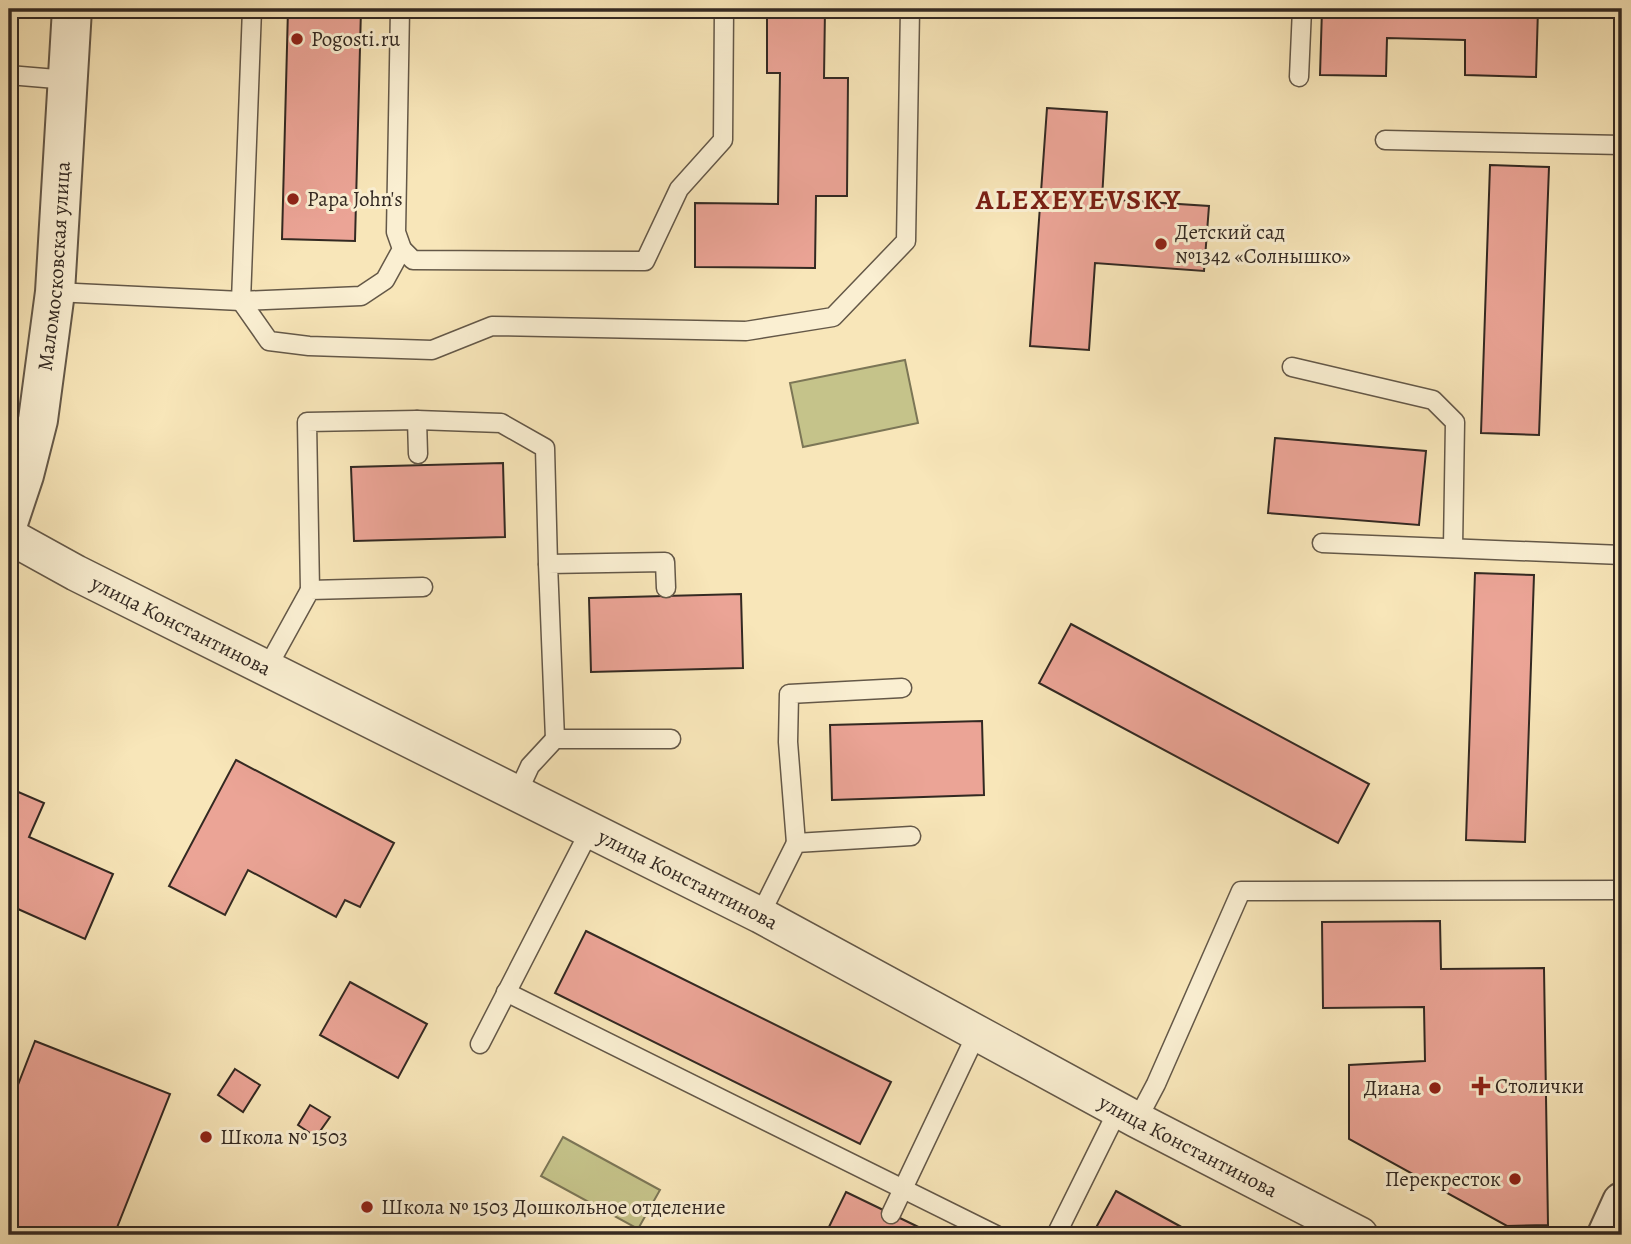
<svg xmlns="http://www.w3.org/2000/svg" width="1631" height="1244" viewBox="0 0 1631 1244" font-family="Alegreya,serif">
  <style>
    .green { fill: #c5c38a; stroke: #7c7656; stroke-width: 2 }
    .building { fill: #eba496; stroke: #332922; stroke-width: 2 }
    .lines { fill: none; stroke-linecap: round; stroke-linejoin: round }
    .service-casing { stroke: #645848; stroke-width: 21 }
    .minor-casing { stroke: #645848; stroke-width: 38 }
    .tertiary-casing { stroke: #645848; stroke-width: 42 }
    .service { stroke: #faefd2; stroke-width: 18 }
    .minor { stroke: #faefd2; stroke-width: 35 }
    .tertiary { stroke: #faefd2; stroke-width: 38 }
    .poi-dot { fill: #8f2418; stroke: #faefd2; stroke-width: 2.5 }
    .labels { text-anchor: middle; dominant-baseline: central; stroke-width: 6; stroke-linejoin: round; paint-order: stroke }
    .poi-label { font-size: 21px; fill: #332922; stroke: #faefd2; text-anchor: start }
    .street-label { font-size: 21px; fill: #332922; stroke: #faefd2 }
    .district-label { font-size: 28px; font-weight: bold; letter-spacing: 2px; fill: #7a1f14; stroke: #faefd2 }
  </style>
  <rect width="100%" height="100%" fill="#f8e6b9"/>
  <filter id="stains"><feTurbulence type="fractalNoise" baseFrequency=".00286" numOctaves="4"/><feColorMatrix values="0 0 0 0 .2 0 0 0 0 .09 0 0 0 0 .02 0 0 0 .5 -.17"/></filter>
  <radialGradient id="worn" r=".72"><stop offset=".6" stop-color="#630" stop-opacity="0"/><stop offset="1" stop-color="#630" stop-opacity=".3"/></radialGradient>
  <g class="green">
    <path d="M 905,360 L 918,423 L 803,447 L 790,383 Z"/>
    <path d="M 563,1137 L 660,1190 L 638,1229 L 541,1176 Z"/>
  </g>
  <g class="building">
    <path d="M 288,9 L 361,9 L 355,241 L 282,239 Z"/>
    <path d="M 767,9 L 825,9 L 824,78 L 848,78 L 847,196 L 816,196 L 815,268 L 695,267 L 695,203 L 778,204 L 780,73 L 767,73 Z"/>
    <path d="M 1322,9 L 1538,9 L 1536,77 L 1465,75 L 1465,40 L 1387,38 L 1386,76 L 1320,75 Z"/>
    <path d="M 1047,108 L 1107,112 L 1102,199 L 1209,206 L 1204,271 L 1095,263 L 1089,350 L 1030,346 Z"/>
    <path d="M 1490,165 L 1549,167 L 1539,435 L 1481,433 Z"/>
    <path d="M 1275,438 L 1426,451 L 1419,525 L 1268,513 Z"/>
    <path d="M 503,463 L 505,537 L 354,541 L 351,467 Z"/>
    <path d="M 1475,573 L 1534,575 L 1525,842 L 1466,840 Z"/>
    <path d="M 741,594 L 743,668 L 591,672 L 589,598 Z"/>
    <path d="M 1071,624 L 1369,784 L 1338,843 L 1039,683 Z"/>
    <path d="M 982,721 L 984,795 L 832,800 L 830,725 Z"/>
    <path d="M 236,760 L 394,843 L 360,907 L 345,900 L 336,917 L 248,870 L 225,915 L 169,886 Z"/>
    <path d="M 9,788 L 44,803 L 29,837 L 113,874 L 85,939 L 9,905 Z"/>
    <path d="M 1440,921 L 1441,969 L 1544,968 L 1548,1225 L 1507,1226 L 1349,1139 L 1349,1065 L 1425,1061 L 1424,1007 L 1323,1008 L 1322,922 Z"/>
    <path d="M 586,931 L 891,1082 L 860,1144 L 555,993 Z"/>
    <path d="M 350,982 L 427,1024 L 398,1078 L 320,1035 Z"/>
    <path d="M 35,1041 L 170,1094 L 114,1235 L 9,1235 L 9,1108 Z"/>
    <path d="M 235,1069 L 260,1085 L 243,1112 L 218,1095 Z"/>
    <path d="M 310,1105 L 330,1117 L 316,1137 L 298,1125 Z"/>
    <path d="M 1116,1191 L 1196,1235 L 1092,1235 Z"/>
    <path d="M 846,1192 L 935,1235 L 825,1235 Z"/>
  </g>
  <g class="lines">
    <g class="service-casing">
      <g id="service">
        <path d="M 252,9 L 241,301 L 269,341 L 309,346 L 432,350 L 492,326 L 746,331 L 833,317 L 906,241 L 910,9"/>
        <path d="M 9,75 L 68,80"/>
        <path d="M 1299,77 L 1302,9"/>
        <path d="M 1385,140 L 1622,145"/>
        <path d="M 402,249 L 413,260 L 645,261 L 679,189 L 723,140 L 724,9"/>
        <path d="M 55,292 L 241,301 L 361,296 L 385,280 L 402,249 L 396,232 L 400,9"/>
        <path d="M 1292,367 L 1433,400 L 1455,422 L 1453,548"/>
        <path d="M 417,420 L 501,423 L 545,448 L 548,564"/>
        <path d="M 1322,543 L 1622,555"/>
        <path d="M 310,590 L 307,422 L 417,420 L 418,454"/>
        <path d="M 267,668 L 310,590 L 423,587"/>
        <path d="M 555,739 L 548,564 L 665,562 L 666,588"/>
        <path d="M 517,794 L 530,766 L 555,739 L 671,739"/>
        <path d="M 796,843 L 788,742 L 789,694 L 902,688"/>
        <path d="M 760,915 L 796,843 L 911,836"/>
        <path d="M 506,992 L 996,1235"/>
        <path d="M 480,1044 L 590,830"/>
        <path d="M 1137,1120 L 1156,1084 L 1241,891 L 1622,890"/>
        <path d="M 891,1214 L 977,1033"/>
        <path d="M 1056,1235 L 1118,1110"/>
      </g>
    </g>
    <g class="minor-casing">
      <g id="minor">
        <path id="s1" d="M 9,536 L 76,573 L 760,915 L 1137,1120 L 1360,1235"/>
      </g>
    </g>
    <g class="tertiary-casing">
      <g id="tertiary">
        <path id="s2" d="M 9,520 L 24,475 L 38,420 L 55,292 L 72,9"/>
        <path d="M 1607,1235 L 1622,1202"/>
      </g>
    </g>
    <use href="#service" class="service"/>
    <use href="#minor" class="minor"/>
    <use href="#tertiary" class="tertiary"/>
  </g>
  <g class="poi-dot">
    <circle cx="297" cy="39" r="7"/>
    <circle cx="293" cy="199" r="7"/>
    <circle cx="1161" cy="244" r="7"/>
    <path d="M1477.5 1075.5h7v7h7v7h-7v7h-7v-7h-7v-7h7z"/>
    <circle cx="1435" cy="1088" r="7"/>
    <circle cx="206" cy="1137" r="7"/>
    <circle cx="1515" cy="1179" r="7"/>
    <circle cx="367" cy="1207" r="7"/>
  </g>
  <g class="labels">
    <g class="poi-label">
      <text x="311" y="39">Pogosti.ru</text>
      <text x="307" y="199">Papa John's</text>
      <text x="1175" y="232">Детский сад<tspan x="1175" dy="24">№1342 «Солнышко»</tspan></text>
      <text x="1495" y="1086">Столички</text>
      <text x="1421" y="1088" text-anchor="end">Диана</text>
      <text x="220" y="1137">Школа № 1503</text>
      <text x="1501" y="1179" text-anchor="end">Перекресток</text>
      <text x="381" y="1207">Школа № 1503 Дошкольное отделение</text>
    </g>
    <g class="street-label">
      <text stroke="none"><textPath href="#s2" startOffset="259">Маломосковская улица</textPath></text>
      <text stroke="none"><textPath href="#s1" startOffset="194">улица Константинова</textPath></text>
      <text stroke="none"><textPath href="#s1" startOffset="761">улица Константинова</textPath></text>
      <text stroke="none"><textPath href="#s1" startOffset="1328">улица Константинова</textPath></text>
    </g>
    <g class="district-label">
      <text x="1079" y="200">ALEXEYEVSKY</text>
    </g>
  </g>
  <rect width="1631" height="1244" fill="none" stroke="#f8e6b9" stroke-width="35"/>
  <rect x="10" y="10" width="1610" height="1223" fill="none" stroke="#332922" stroke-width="3.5"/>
  <rect x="18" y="18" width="1596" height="1209" fill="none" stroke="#332922" stroke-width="2"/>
  <rect width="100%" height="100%" filter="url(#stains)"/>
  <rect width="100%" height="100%" fill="url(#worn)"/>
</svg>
